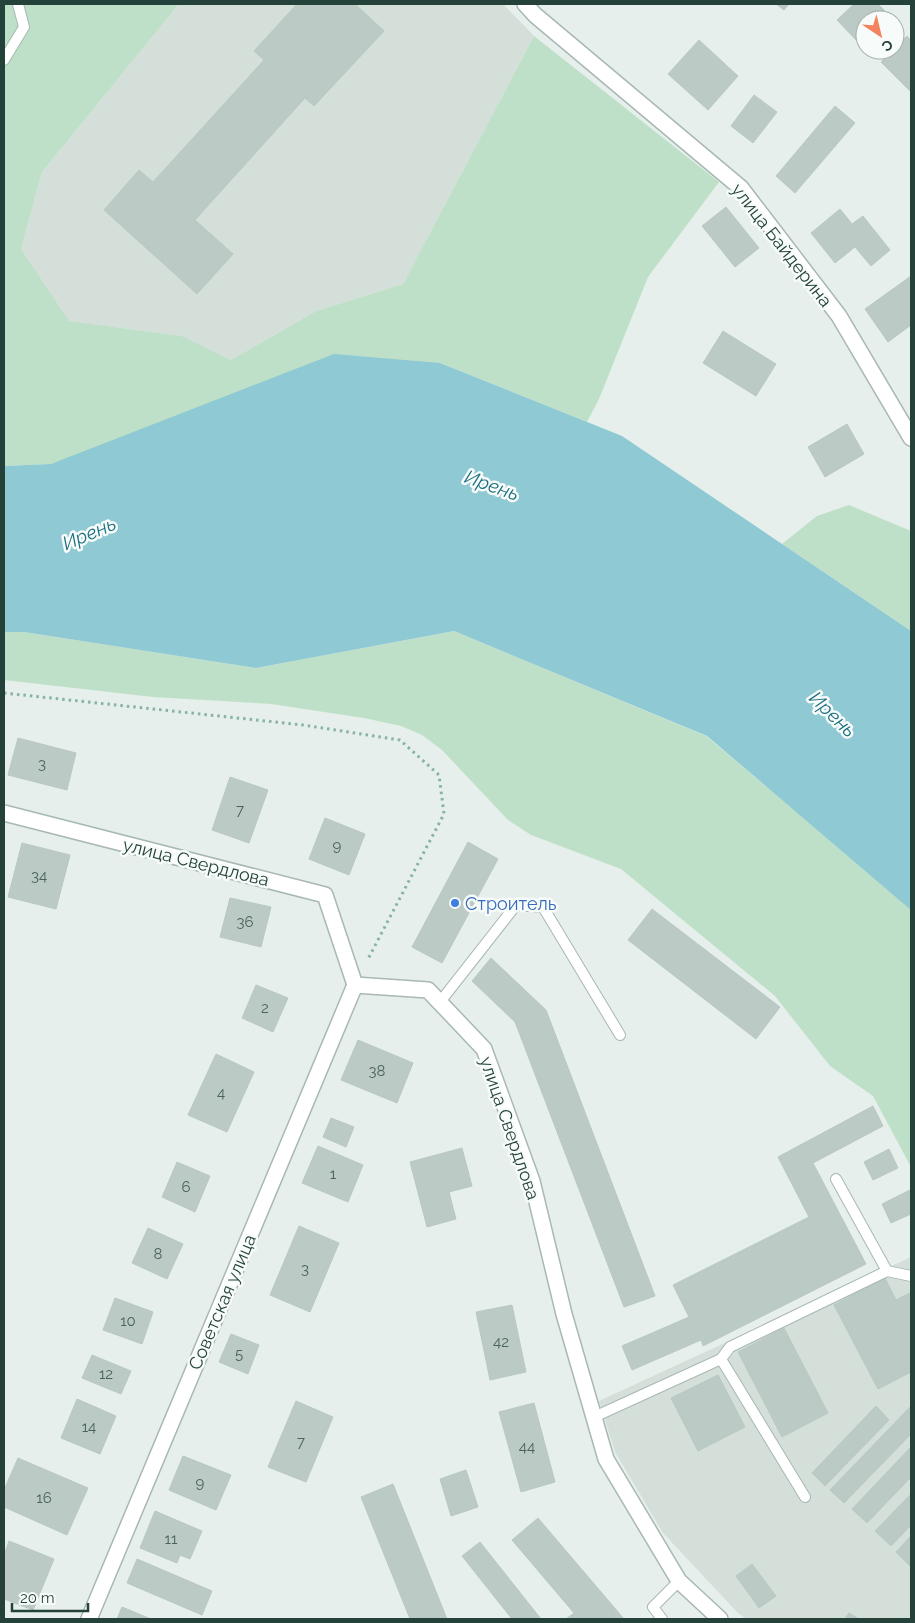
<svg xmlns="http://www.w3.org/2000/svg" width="915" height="1623" viewBox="0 0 915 1623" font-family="Raleway,sans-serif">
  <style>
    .built { fill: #d4dfda }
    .green { fill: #bfe0c8 }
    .water { fill: #8ec9d4 }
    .building { fill: #bbcac4; stroke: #b8c9c2 }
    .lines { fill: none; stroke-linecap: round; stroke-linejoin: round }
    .service-casing { stroke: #a8b8b2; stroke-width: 12 }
    .minor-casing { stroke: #a8b8b2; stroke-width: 18 }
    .path { stroke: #86b3a5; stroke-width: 3; stroke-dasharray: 2.5 4; stroke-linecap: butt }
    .service { stroke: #fff; stroke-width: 10 }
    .minor { stroke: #fff; stroke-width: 15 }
    .shop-dot { fill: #3f7fe0; stroke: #f7fbf9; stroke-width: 2 }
    .labels { text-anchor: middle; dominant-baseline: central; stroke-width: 5; stroke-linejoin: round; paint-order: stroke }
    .number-label { font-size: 15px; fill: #4a645c }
    .street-label { font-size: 18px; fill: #24423a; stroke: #f7fbf9 }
    .shop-label { font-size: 18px; fill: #366cbe; stroke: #f7fbf9; text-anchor: start }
    .water-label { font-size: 19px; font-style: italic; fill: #1c6f80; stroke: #f7fbf9 }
  </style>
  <rect width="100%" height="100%" fill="#e6efeb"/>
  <g class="built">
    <path d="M 179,4 L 503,4 L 534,36 L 403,284 L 316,311 L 231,360 L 182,336 L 68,321 L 21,249 L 42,172 Z"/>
    <path d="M 911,1257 L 911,1619 L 746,1619 L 737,1612 L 663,1533 L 615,1452 L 599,1401 Z"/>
  </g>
  <g class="green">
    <path d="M 4,4 L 179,4 L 42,172 L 21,249 L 69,321 L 182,336 L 231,360 L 316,311 L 403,284 L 534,36 L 719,182 L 648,277 L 599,399 L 587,422 L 440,363 L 51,464 L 4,466 Z"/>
    <path d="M 849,505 L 911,531 L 911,631 L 782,544 L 817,516 Z"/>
    <path d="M 454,631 L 706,736 L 908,906 L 911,910 L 911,1167 L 873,1096 L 830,1066 L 775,996 L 621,869 L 531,835 L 508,820 L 442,750 L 422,735 L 401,726 L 364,718 L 271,704 L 153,697 L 4,680 L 4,632 L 24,632 L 256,668 Z"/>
  </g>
  <path class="water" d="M 334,354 L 440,363 L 622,436 L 911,631 L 911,910 L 707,736 L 454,631 L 256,668 L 24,632 L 4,632 L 4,466 L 51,464 Z"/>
  <g class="building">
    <path d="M 297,4 L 355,4 L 384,31 L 314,106 L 305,98 L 195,220 L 233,254 L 197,294 L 104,210 L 139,170 L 153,182 L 264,60 L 254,51 Z"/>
    <path d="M 776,4 L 789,4 L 784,10 Z"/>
    <path d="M 854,4 L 878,4 L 888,14 L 881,20 L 865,20 L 865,36 L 858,42 L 837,20 Z"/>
    <path d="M 907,36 L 911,41 L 910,91 L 881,62 Z"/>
    <path d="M 699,40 L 738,76 L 708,110 L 668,74 Z"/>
    <path d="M 754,95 L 777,112 L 753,143 L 731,126 Z"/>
    <path d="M 835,106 L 855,123 L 795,193 L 776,176 Z"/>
    <path d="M 726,207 L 759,248 L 735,267 L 702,226 Z"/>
    <path d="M 840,209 L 852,224 L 863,216 L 890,250 L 871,266 L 855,247 L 835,263 L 811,233 Z"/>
    <path d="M 911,276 L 911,325 L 888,342 L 865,309 Z"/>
    <path d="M 723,331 L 776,364 L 756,396 L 703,363 Z"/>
    <path d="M 847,424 L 864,454 L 825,477 L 808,447 Z"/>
    <path d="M 18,738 L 76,753 L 67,790 L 8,775 Z"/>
    <path d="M 230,777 L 268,790 L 249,843 L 212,830 Z"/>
    <path d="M 325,818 L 365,834 L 349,875 L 309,859 Z"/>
    <path d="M 468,842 L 498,859 L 442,963 L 412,947 Z"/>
    <path d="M 22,843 L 70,855 L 56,909 L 8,897 Z"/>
    <path d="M 230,898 L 271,907 L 261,947 L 220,937 Z"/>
    <path d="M 652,909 L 780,1007 L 756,1039 L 628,940 Z"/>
    <path d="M 491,958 L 546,1010 L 655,1296 L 624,1307 L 515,1022 L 472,981 Z"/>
    <path d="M 256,985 L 288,998 L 273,1032 L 242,1018 Z"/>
    <path d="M 358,1040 L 413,1063 L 397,1103 L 341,1080 Z"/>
    <path d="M 216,1054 L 254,1072 L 227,1132 L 188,1115 Z"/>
    <path d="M 873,1106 L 883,1126 L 813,1163 L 866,1264 L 703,1346 L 701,1340 L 632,1370 L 622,1346 L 689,1317 L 673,1285 L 809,1217 L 778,1157 Z"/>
    <path d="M 331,1118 L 354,1127 L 346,1147 L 323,1137 Z"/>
    <path d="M 318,1146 L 363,1165 L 348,1202 L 302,1183 Z"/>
    <path d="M 462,1148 L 472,1186 L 449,1192 L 456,1219 L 427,1227 L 410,1162 Z"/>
    <path d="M 889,1149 L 898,1168 L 873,1180 L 864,1162 Z"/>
    <path d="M 177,1162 L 210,1176 L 195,1212 L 162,1197 Z"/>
    <path d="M 910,1190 L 911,1214 L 891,1223 L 882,1204 Z"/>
    <path d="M 299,1226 L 339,1243 L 310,1312 L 270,1295 Z"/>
    <path d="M 148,1228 L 183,1244 L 167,1279 L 132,1263 Z"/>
    <path d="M 885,1278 L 896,1300 L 910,1293 L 911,1296 L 911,1372 L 878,1389 L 834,1305 Z"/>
    <path d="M 115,1298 L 153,1312 L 142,1344 L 103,1330 Z"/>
    <path d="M 512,1305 L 526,1372 L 490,1380 L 476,1312 Z"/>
    <path d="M 784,1328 L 828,1413 L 782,1437 L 738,1352 Z"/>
    <path d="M 231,1334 L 259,1345 L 248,1374 L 219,1362 Z"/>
    <path d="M 92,1355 L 131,1371 L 121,1394 L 82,1378 Z"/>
    <path d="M 718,1375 L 745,1427 L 698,1451 L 671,1398 Z"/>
    <path d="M 77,1399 L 116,1416 L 100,1454 L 61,1438 Z"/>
    <path d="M 296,1401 L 333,1417 L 306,1482 L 268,1467 Z"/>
    <path d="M 534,1403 L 555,1482 L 521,1492 L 499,1412 Z"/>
    <path d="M 876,1406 L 889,1420 L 825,1486 L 812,1473 Z"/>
    <path d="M 911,1406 L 911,1434 L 844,1503 L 830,1490 Z"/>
    <path d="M 911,1447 L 911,1477 L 867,1523 L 852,1509 Z"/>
    <path d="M 183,1456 L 231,1475 L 216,1510 L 169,1490 Z"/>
    <path d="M 18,1458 L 88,1488 L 67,1535 L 4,1507 L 4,1490 Z"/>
    <path d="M 466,1470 L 478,1507 L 451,1516 L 440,1479 Z"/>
    <path d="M 393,1484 L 447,1619 L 410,1619 L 361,1497 Z"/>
    <path d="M 911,1494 L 911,1525 L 891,1546 L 875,1531 Z"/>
    <path d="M 155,1511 L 202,1531 L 190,1559 L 180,1555 L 177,1563 L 140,1548 Z"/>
    <path d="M 538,1518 L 624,1619 L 566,1619 L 574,1613 L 512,1540 Z"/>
    <path d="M 911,1536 L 911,1567 L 896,1552 Z"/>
    <path d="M 9,1541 L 54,1559 L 33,1610 L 4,1599 L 4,1555 Z"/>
    <path d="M 480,1542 L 541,1619 L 512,1619 L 462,1556 Z"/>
    <path d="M 137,1559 L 212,1591 L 202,1615 L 127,1583 Z"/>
    <path d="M 752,1564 L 776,1596 L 759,1608 L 736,1576 Z"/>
    <path d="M 122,1607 L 151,1619 L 117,1619 Z"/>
    <path d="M 849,1613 L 859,1619 L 845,1619 Z"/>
  </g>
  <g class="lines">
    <g class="service-casing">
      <g id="service">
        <path d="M 4,60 L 24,27 L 18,4"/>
        <path d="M 440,1002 L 516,905 L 543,907 L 620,1035"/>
        <path d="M 887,1271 L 911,1276"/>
        <path d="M 721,1359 L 730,1347 L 887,1271 L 836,1179"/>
        <path d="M 594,1417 L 721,1359 L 805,1497"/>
        <path d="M 662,1619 L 653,1607 L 679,1581"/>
      </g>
    </g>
    <g class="minor-casing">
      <g id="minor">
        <path d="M 525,4 L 535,15 L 741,188 L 839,316 L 911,438"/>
        <path d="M 4,813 L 325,895 L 355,985"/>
        <path d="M 355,985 L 428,990 L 484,1049 L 532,1181 L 564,1314 L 606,1459 L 679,1581 L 720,1619"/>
        <path d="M 89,1619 L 355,985"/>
      </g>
    </g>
    <path class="path" d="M 4,693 L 303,725 L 400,740 L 439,775 L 444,814 L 368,959"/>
    <use href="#service" class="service"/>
    <use href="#minor" class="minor"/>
  </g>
  <circle class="shop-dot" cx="455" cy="903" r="5"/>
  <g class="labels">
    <g class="number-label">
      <text x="42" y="764">3</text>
      <text x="240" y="810">7</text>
      <text x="337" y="846">9</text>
      <text x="39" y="876">34</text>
      <text x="245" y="922">36</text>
      <text x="265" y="1008">2</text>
      <text x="377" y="1071">38</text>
      <text x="221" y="1093">4</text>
      <text x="333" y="1174">1</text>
      <text x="186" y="1187">6</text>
      <text x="158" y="1254">8</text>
      <text x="305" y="1269">3</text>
      <text x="128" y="1321">10</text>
      <text x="501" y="1342">42</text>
      <text x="239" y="1354">5</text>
      <text x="106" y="1374">12</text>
      <text x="89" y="1427">14</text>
      <text x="301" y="1442">7</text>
      <text x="527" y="1447">44</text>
      <text x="200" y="1483">9</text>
      <text x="44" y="1498">16</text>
      <text x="171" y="1539">11</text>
    </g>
    <g class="street-label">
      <text transform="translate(782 245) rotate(52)">улица Байдерина</text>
      <text transform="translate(196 862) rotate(14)">улица Свердлова</text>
      <text transform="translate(510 1128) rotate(71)">улица Свердлова</text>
      <text transform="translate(222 1302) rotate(-67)">Советская улица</text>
    </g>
    <g class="shop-label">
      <text x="465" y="903">Строитель</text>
    </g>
    <g class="water-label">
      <text transform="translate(492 485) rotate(20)">Ирень</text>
      <text transform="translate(89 533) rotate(-23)">Ирень</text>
      <text transform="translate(833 714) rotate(44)">Ирень</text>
    </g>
  </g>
  <rect width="915" height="1623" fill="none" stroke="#24423a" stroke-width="10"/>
  <g transform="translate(880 35) rotate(145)"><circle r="24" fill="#f7fbf9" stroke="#a3b1ad"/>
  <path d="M0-4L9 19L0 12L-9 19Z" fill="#f4845f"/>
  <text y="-8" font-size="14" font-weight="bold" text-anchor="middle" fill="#24423a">С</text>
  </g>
  <path d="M12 1603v8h76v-8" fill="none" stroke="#24423a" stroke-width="2.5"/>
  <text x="20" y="1603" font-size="15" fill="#24423a" stroke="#f7fbf9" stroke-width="4" paint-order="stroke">20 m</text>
</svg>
